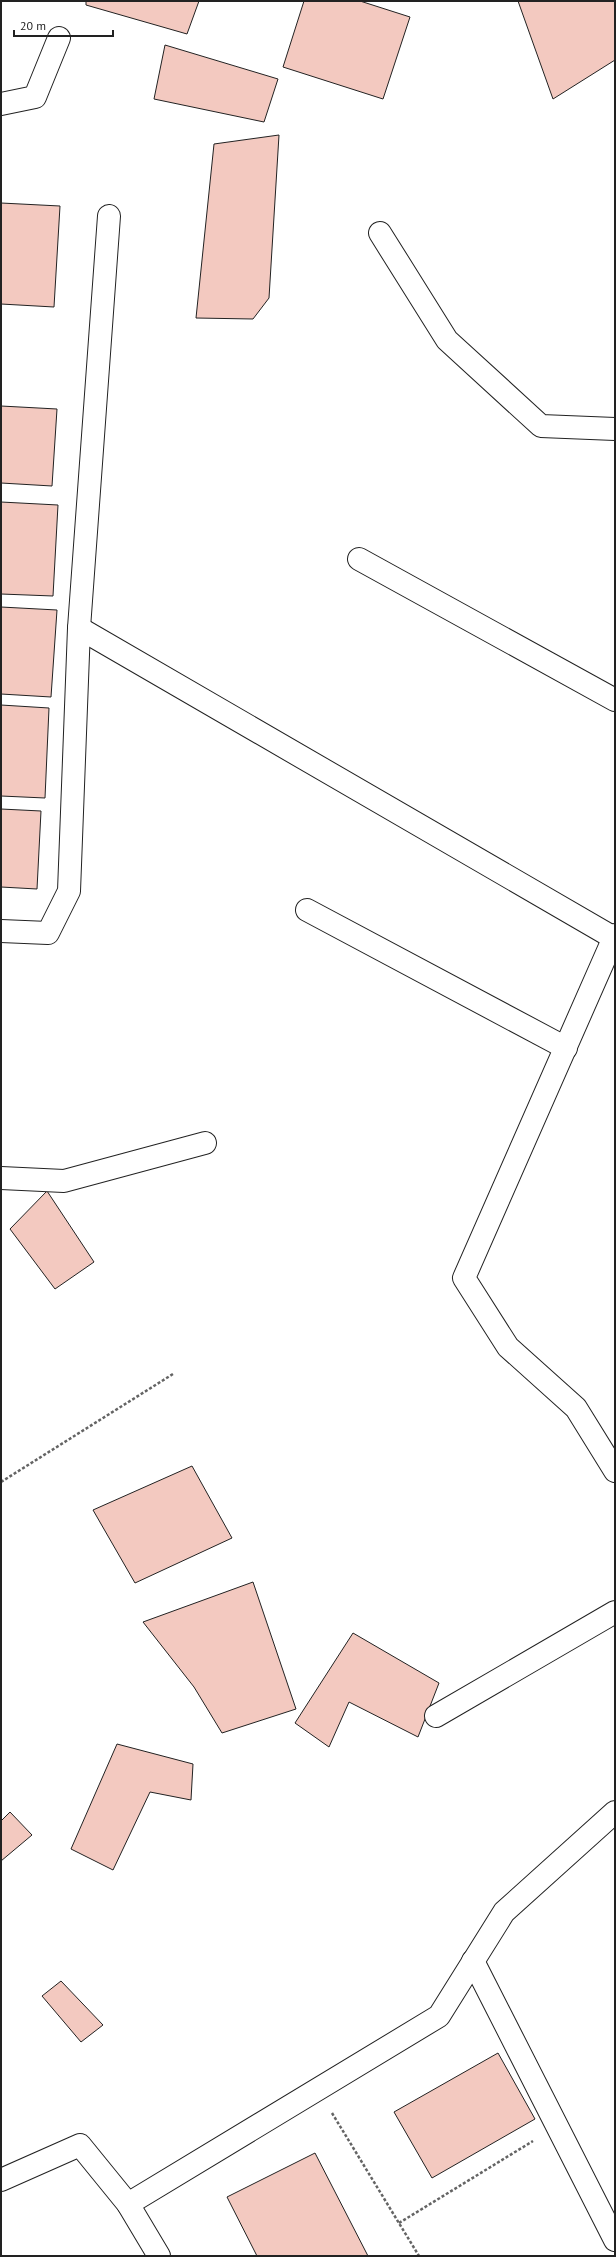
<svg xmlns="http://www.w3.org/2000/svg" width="616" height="2257" viewBox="0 0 616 2257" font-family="'PT Sans',sans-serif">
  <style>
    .building { fill: #f3c9c0; stroke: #222 }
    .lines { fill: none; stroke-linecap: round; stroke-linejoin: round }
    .minor-casing { stroke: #222; stroke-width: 24 }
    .path { stroke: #646464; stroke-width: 2.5; stroke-dasharray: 3 2; stroke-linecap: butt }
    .minor { stroke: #fff; stroke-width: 22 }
  </style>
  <rect width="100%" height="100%" fill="#fff"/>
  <g class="building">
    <path d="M 86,1 L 199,1 L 187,34 L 86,5 Z"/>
    <path d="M 304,1 L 360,1 L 410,17 L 383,99 L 283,67 Z"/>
    <path d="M 518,1 L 615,1 L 615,60 L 553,99 Z"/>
    <path d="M 165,45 L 278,79 L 264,122 L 154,99 Z"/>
    <path d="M 279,135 L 269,298 L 253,319 L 196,318 L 214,144 Z"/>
    <path d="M 1,203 L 60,206 L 54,307 L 1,304 Z"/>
    <path d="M 1,406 L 57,409 L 52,486 L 1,483 Z"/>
    <path d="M 1,502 L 58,505 L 53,596 L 1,594 Z"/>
    <path d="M 1,607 L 57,610 L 51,697 L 1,694 Z"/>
    <path d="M 1,705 L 49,708 L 45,798 L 1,796 Z"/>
    <path d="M 1,809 L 41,811 L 37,889 L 1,887 Z"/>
    <path d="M 47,1191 L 94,1262 L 55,1289 L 10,1229 Z"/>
    <path d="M 192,1466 L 232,1538 L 135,1583 L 93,1510 Z"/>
    <path d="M 253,1582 L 296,1709 L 222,1733 L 194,1687 L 143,1622 Z"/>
    <path d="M 353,1633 L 439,1683 L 418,1737 L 349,1702 L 329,1747 L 295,1723 Z"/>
    <path d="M 117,1744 L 193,1764 L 191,1800 L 150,1792 L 113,1870 L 71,1849 Z"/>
    <path d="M 10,1812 L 32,1835 L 1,1861 L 1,1821 Z"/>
    <path d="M 61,1981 L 103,2025 L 81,2042 L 42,1996 Z"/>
    <path d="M 498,2053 L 535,2119 L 432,2178 L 394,2112 Z"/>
    <path d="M 315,2153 L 368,2256 L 257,2256 L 227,2197 Z"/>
  </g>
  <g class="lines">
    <g class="minor-casing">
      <g id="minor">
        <path d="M 1,104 L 35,97 L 59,38"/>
        <path d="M 380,233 L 447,340 L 541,426 L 615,429"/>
        <path d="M 359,559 L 615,700"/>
        <path d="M 79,628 L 614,938"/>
        <path d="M 307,910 L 566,1048"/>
        <path d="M 1,931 L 48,933 L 69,891 L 79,628 L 109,216"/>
        <path d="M 615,935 L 464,1278 L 508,1347 L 576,1408 L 615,1471"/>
        <path d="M 1,1178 L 64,1181 L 205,1143"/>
        <path d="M 436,1716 L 615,1612"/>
        <path d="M 473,1961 L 615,2240"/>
        <path d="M 1,2180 L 80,2145 L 128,2204 L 159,2256"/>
        <path d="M 128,2204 L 439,2016 L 504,1912 L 615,1812"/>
      </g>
    </g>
    <g class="path">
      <path d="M 1,1482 L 173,1374"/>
      <path d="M 332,2113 L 419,2256"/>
      <path d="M 399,2223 L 533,2141"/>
    </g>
    <use href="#minor" class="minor"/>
  </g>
  <rect width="616" height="2257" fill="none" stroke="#222222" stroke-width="4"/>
  <path d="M14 30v6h99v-6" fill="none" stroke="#222222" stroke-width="2"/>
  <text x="20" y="30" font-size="12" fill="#222222" stroke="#ffffff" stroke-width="3" paint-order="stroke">20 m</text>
</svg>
